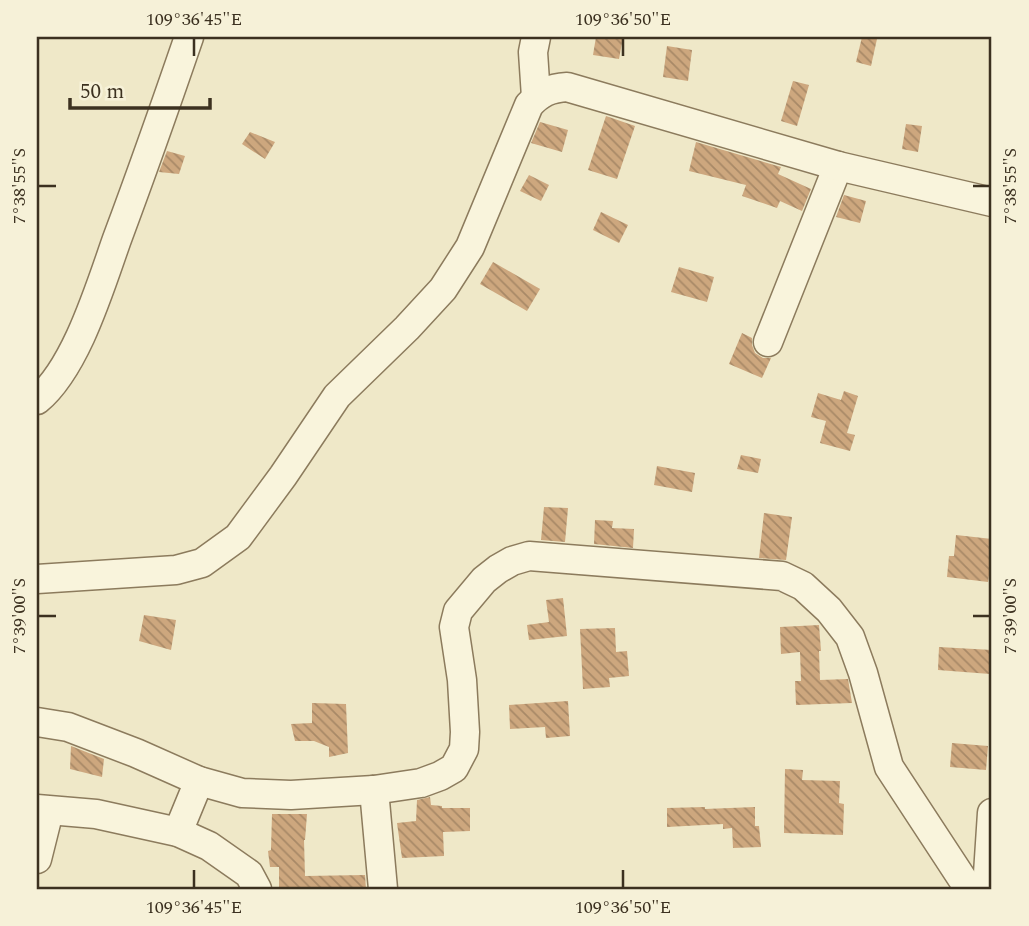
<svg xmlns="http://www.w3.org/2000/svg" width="1029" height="926" viewBox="0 0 1029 926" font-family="Spectral,serif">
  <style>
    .building { fill: url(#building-back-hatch) }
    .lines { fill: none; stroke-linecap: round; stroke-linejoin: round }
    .minor-casing { stroke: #8c7b5d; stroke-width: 31 }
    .minor { stroke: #f9f4dc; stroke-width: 28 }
    .ticks { fill: none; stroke: #3c3120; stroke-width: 2.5 }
    .neatline { fill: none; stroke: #3c3120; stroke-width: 2.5 }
    .ticks-label { font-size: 18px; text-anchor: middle; fill: #3c3120 }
  </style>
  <defs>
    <pattern id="building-back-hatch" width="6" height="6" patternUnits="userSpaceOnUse" patternTransform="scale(1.75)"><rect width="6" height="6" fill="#cda77e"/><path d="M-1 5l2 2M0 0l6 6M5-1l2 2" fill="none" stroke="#a88967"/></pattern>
  </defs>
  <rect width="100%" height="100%" fill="#efe8c8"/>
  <g class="building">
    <path d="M 596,37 L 623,37 L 619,59 L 593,55 Z"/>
    <path d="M 862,37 L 877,39 L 871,66 L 856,62 Z"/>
    <path d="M 667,46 L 692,50 L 688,81 L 663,77 Z"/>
    <path d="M 793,81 L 809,85 L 797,126 L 781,121 Z"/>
    <path d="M 606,116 L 635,126 L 617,179 L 588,170 Z"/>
    <path d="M 540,122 L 568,130 L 562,152 L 531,143 Z"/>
    <path d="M 906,124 L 922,126 L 918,152 L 902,149 Z"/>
    <path d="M 250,132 L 275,142 L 265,159 L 242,144 Z"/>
    <path d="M 696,142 L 781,167 L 778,174 L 811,189 L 802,211 L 780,201 L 777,208 L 742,196 L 746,185 L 689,171 Z"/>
    <path d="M 167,151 L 185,156 L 179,174 L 159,172 Z"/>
    <path d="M 529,175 L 549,185 L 541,201 L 520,191 Z"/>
    <path d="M 844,195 L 866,201 L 860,223 L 836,217 Z"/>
    <path d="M 601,212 L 628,225 L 619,243 L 593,230 Z"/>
    <path d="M 493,262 L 540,289 L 527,311 L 480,284 Z"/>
    <path d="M 679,267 L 714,277 L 707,302 L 671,292 Z"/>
    <path d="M 742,333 L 752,338 L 752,345 L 755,353 L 763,358 L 771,358 L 762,378 L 729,364 Z"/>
    <path d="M 844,391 L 858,396 L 847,433 L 855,435 L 850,451 L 820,443 L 826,421 L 811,417 L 818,393 L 841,400 Z"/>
    <path d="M 741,455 L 761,459 L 758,473 L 737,469 Z"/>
    <path d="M 657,466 L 695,473 L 692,492 L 654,485 Z"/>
    <path d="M 544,507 L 568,508 L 565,542 L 541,540 Z"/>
    <path d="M 764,513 L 792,517 L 786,560 L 759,558 Z"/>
    <path d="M 595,520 L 613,521 L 612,528 L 634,529 L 633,548 L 594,544 Z"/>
    <path d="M 956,535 L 992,539 L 992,556 L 988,582 L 947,577 L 949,556 L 954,556 Z"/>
    <path d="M 563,598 L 567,636 L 529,640 L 527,625 L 549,622 L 546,600 Z"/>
    <path d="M 144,615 L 176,620 L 171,650 L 139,641 Z"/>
    <path d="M 819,625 L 821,651 L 819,651 L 820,680 L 848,679 L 852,703 L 796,705 L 795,681 L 801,681 L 800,652 L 781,654 L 780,627 Z"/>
    <path d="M 615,628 L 616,652 L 627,651 L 629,676 L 609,678 L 610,687 L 583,689 L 580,629 Z"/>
    <path d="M 939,647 L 992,650 L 990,674 L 938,670 Z"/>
    <path d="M 568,701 L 570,736 L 546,738 L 545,727 L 510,729 L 509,705 Z"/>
    <path d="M 312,703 L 346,704 L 348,753 L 329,757 L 329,747 L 314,741 L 295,741 L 291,724 L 312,723 Z"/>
    <path d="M 952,743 L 988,746 L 986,770 L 950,767 Z"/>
    <path d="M 71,746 L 104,759 L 102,777 L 70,769 Z"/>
    <path d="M 785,769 L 803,770 L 802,780 L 840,781 L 839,803 L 844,804 L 843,835 L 784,833 Z"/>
    <path d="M 430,797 L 431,805 L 442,806 L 442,808 L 470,808 L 470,831 L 443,832 L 444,856 L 402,858 L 397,823 L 416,821 L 417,800 Z"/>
    <path d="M 705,807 L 705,809 L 755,807 L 755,826 L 759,826 L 761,847 L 733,848 L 732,828 L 723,829 L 723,824 L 667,827 L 667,808 Z"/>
    <path d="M 272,814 L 307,814 L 305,840 L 304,840 L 305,876 L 365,875 L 366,889 L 279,889 L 279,867 L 270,867 L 268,851 L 271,850 Z"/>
  </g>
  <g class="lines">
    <g class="minor-casing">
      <g id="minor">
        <path d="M 536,37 L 533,52 L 536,97"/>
        <path d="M 768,342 L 838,166"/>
        <path d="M 37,400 C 76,368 100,287 117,239 C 142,172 166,104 189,37"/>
        <path d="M 37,579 L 176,570 L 202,563 L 238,537 L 283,476 L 337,396 L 407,328 L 443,289 L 470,247 L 529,105 C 540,93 550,88 567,87 L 838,166 L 992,202"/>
        <path d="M 37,722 L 68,727 L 136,753 L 199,781 L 242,793 L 291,795 L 374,790 L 421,783 L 440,776 L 454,768 L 464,749 L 465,732 L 462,680 L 454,627 L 458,611 L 484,580 L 498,569 L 512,561 L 529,556 L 782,576 L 803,586 L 829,610 L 850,637 L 863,673 L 889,767 L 969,889"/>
        <path d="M 374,790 L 383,889"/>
        <path d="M 37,809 L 96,814 L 178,832 L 209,846 L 249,874 L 257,889"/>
        <path d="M 178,832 L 199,781"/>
        <path d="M 37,859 L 49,811"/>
        <path d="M 987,889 L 992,813"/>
      </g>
    </g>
    <use href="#minor" class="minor"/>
  </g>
  <path class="ticks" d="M 194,38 L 194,56M 623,38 L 623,56M 38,186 L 56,186M 973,186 L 990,186M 38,616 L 56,616M 973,616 L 990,616M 194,870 L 194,888M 623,870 L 623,888"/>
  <rect width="1029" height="926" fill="none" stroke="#f6f1d8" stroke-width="77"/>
  <path d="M70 98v10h140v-10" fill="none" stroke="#3c3120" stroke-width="3.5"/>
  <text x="80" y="98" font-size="21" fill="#3c3120" stroke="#f6f1d8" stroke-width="5" paint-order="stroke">50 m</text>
  <rect x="38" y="38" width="952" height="850" class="neatline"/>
  <g class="ticks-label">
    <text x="194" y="25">109°36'45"E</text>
    <text x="623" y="25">109°36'50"E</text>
    <text transform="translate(19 186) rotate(-90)" y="6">7°38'55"S</text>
    <text transform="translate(1010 186) rotate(-90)" y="6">7°38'55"S</text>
    <text transform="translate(19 616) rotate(-90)" y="6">7°39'00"S</text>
    <text transform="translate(1010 616) rotate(-90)" y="6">7°39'00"S</text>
    <text x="194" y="913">109°36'45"E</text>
    <text x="623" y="913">109°36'50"E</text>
  </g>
</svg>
